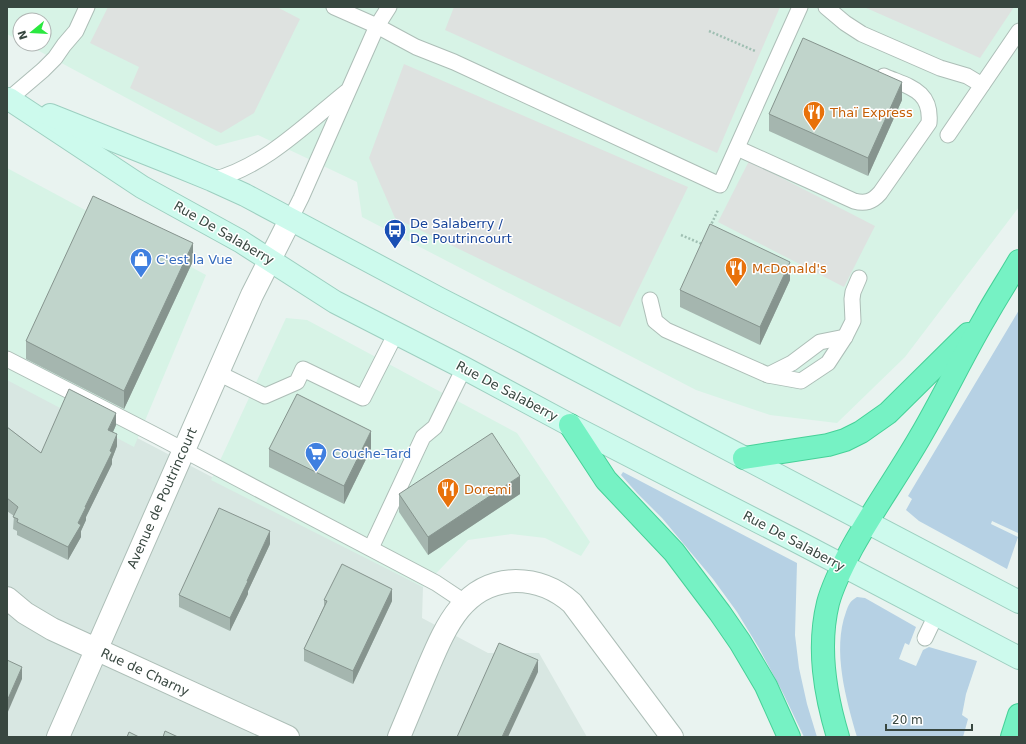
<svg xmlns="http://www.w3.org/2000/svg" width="1026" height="744" viewBox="0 0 1026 744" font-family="'DejaVu Sans',sans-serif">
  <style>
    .residential { fill: #d8e7e2 }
    .commercial { fill: #d7f3e6 }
    .green { fill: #b6d1e4 }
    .parking { fill: #dee2e0 }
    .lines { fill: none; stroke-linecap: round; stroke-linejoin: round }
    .service-casing { stroke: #adbeb7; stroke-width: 17 }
    .minor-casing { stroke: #adbeb7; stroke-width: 24 }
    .secondary-casing { stroke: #9dcfc0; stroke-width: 24 }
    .motorway-casing { stroke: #46d198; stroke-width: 24 }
    .path { stroke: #9fbfb2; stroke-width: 2.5; stroke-dasharray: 2 2; stroke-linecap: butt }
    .service { stroke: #fff; stroke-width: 15 }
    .minor { stroke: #fff; stroke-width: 22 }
    .secondary { stroke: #cdfaed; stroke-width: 22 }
    .motorway { stroke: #76f2c4; stroke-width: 22 }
    .wall { fill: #a5b6af }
    .shaded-wall { fill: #86948e }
    .building { fill: #c0d4cb; stroke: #86948e }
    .labels { text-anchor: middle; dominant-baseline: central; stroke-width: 3; stroke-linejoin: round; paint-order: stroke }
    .food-label { font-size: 13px; fill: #c56008; stroke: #fff; text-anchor: start }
    .transit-label { font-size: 13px; fill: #164399; stroke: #fff; text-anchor: start }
    .street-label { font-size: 13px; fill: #384740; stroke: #fff }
    .shop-label { font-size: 13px; fill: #366cbe; stroke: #fff; text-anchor: start }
  </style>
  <rect width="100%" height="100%" fill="#e9f3f0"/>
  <path class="residential" d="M 7,370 L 423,587 L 422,618 L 488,653 L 539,653 L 587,737 L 7,737 Z"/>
  <g class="commercial">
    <path d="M 7,7 L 1019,7 L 1019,207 L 905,357 L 837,423 L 770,415 L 696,390 L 362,217 L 357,182 L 258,135 L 216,146 L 26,44 L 44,44 L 44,20 L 20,20 L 20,41 L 7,34 Z"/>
    <path d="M 7,168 L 206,275 L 134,447 L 7,380 Z"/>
    <path d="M 286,318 L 307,320 L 517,433 L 590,542 L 581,556 L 545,538 L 511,534 L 468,540 L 423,587 L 211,480 Z"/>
  </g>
  <g class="green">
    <path d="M 1019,310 L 1019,530 L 1018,533 L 992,521 L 991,524 L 1018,537 L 1007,569 L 919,521 L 906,510 L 912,499 L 908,496 Z"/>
    <path d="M 623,472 L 797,563 L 795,635 L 799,668 L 807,704 L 817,737 L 804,737 L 783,693 L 759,648 L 737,612 L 713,579 L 662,518 L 637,493 L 621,475 Z"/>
    <path d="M 857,597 L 865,598 L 916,627 L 909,645 L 905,643 L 899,659 L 916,666 L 923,650 L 929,647 L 977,661 L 966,694 L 962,715 L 968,719 L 963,737 L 857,737 C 846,699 832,650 846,612 C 847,609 848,606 850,603 C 851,601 854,599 857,597 Z"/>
  </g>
  <g class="parking">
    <path d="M 108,7 L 277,7 L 300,19 L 254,113 L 221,133 L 130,88 L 139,67 L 90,43 Z"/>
    <path d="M 454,7 L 780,7 L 717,153 L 445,30 Z"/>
    <path d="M 864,7 L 1014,7 L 980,58 Z"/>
    <path d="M 404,64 L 688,187 L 620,327 L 395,218 L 369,158 Z"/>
    <path d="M 749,161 L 875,226 L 844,287 L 718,222 Z"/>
  </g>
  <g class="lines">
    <g class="service-casing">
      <g id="service">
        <path d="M 334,7 L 377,26 L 416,47 L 454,62 L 720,185 L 800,7"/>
        <path d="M 826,7 L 845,23 L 862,34 L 940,68 L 967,76 L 982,85"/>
        <path d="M 9,99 L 43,70 L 55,58 L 64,45 L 76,31 L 87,7"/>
        <path d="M 948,135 L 1019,31"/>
        <path d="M 737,148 L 854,201 C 865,204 872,202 880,193 L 929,123 C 932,90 909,87 884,76"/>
        <path d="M 212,180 C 264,167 305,125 346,92"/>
        <path d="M 290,220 L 301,198 L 377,26 L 389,7"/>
        <path d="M 650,300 L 655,321 L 666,330 L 768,375 L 801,381 L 828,363 L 845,337 L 853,321 L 852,299 L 853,292 L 859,278"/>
        <path d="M 7,359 L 157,436 L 436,583 L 457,597 L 464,603"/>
        <path d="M 218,373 L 265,396 L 297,382 L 303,369 L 363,398 L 396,333"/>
        <path d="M 768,375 L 792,363 L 820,342 L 845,337"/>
        <path d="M 371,548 L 423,437 L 435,427 L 464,368"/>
        <path d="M 925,638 L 936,615"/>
      </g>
    </g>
    <g class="minor-casing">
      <g id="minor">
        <path d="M 7,598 L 25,613 L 52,629 L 288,737"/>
        <path d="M 58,737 L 252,295 L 290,220"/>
        <path d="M 399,737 C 408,715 418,692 427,670 C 445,628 463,582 516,581 C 537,581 556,589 572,603 L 672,737"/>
      </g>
    </g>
    <g class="secondary-casing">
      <g id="secondary">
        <path d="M 9,99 L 142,187 L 240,241 L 335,302 L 464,368 L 570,425 L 800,543 L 1019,658"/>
        <path d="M 50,115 L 173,164 L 212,180 L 245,195 L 440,299 L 524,342 L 1019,602"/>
      </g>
    </g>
    <g class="motorway-casing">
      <g id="motorway">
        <path d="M 570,425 L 606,480 L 674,552 L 720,613 L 740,642 L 766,686 L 789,737"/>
        <path d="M 744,458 L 828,445 L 845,440 L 861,432 L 888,413 L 968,334"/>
        <path d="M 838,737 C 825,694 817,648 828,603 C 833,584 843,565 852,548 C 873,510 898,475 920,437 C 943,398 962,357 985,318 C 996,298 1008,280 1019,261"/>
        <path d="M 1012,737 L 1019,715"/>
      </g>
    </g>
    <g class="path">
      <path d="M 709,31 L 755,51"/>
      <path d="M 710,227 L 718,210"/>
      <path d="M 681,235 L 702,244"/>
    </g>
    <use href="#service" class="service"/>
    <use href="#minor" class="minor"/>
    <use href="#secondary" class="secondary"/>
    <use href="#motorway" class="motorway"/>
  </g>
  <g class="wall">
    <path d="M 902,100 L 868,176 L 769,131 L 769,114 Z"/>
    <path d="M 193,261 L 124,409 L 26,359 L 26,341 Z"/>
    <path d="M 790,280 L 760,345 L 680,307 L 680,290 Z"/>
    <path d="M 116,425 L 113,432 L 117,446 L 112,459 L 112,464 L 86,517 L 86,520 L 81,531 L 81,537 L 68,560 L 17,535 L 17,531 L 13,529 L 14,516 L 7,511 L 7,427 L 41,453 Z"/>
    <path d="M 269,449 L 371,449 L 344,504 L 269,467 Z"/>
    <path d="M 399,494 L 520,494 L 428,555 L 399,512 Z"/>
    <path d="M 270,544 L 248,591 L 248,594 L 230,631 L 179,607 L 179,595 Z"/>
    <path d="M 324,600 L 392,601 L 353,684 L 304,661 L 304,649 L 324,606 Z"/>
  </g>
  <g class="shaded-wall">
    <path d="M 902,82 L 902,100 L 868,176 L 868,158 Z"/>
    <path d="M 193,243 L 193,261 L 124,409 L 124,391 Z"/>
    <path d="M 790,262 L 790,280 L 760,345 L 760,327 Z"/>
    <path d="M 116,413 L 116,425 L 108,443 L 108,430 Z"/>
    <path d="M 371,431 L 371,449 L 344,504 L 344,486 Z"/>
    <path d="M 117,434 L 117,446 L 112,459 L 112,464 L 86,517 L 86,520 L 81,531 L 81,537 L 68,560 L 68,547 L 85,507 Z"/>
    <path d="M 520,476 L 520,494 L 428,555 L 428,537 Z"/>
    <path d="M 270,531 L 270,544 L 248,591 L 248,594 L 230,631 L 230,618 Z"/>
    <path d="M 392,589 L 392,601 L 353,684 L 353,671 Z"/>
    <path d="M 538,660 L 538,672 L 508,737 L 502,737 Z"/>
    <path d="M 22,667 L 22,679 L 7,714 L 7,701 Z"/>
  </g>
  <g class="building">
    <path d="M 803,38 L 902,82 L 868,158 L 769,114 Z"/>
    <path d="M 93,196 L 193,243 L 124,391 L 26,341 Z"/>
    <path d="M 710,224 L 790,262 L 760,327 L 680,290 Z"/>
    <path d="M 69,389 L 116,413 L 108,430 L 117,434 L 110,451 L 112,452 L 85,507 L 86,507 L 78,523 L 81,525 L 68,547 L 17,522 L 18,519 L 13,517 L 18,507 L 7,498 L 7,427 L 41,453 Z"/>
    <path d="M 297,394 L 371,431 L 344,486 L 269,449 Z"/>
    <path d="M 492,433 L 520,476 L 428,537 L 399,494 Z"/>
    <path d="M 219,508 L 270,531 L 247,581 L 248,581 L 230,618 L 179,595 Z"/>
    <path d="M 342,564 L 392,589 L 353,671 L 304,649 L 327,601 L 324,600 Z"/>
    <path d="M 499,643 L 538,660 L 502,737 L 457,737 Z"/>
    <path d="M 7,660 L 22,667 L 7,701 Z"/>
    <path d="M 165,731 L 178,737 L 163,737 Z"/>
    <path d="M 129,732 L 139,737 L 127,737 Z"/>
  </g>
  <defs>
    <g id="restaurant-pin" transform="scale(1.15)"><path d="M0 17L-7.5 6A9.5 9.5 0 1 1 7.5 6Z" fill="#e8710a" stroke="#fff"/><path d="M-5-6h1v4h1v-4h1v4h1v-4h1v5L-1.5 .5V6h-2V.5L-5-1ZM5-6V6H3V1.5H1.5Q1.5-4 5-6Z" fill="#fff"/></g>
    <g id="bus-pin" transform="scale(1.15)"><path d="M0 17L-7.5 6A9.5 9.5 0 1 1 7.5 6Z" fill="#1a4fb4" stroke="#fff"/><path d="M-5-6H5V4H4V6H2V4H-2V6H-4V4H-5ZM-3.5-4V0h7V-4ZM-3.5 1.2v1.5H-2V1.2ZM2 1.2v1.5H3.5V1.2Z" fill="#fff"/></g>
    <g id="shop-pin" transform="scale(1.15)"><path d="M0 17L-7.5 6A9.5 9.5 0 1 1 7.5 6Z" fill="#3f7fe0" stroke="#fff"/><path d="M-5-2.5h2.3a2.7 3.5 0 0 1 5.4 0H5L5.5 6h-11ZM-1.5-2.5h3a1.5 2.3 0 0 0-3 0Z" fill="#fff"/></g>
    <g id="supermarket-pin" transform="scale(1.15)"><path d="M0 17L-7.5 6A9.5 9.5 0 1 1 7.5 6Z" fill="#3f7fe0" stroke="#fff"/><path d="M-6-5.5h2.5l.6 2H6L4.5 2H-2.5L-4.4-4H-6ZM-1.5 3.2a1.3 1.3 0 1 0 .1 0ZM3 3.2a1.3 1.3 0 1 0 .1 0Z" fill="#fff"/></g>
  </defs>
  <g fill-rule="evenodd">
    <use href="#restaurant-pin" x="814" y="112"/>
    <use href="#bus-pin" x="395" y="230"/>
    <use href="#shop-pin" x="141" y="259"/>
    <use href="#restaurant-pin" x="736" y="268"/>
    <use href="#supermarket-pin" x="316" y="453"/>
    <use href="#restaurant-pin" x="448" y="489"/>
  </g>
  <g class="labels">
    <g class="food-label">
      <text x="830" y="112">Thaï Express</text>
      <text x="752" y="268">McDonald's</text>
      <text x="464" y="489">Doremi</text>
    </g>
    <g class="transit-label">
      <text x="410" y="223">De Salaberry /<tspan x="410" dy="15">De Poutrincourt</tspan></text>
    </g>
    <g class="street-label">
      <text transform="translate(224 233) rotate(30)">Rue De Salaberry</text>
      <text transform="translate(507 391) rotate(28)">Rue De Salaberry</text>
      <text transform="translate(162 498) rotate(-66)">Avenue de Poutrincourt</text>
      <text transform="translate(794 541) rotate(28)">Rue De Salaberry</text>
      <text transform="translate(145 672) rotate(25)">Rue de Charny</text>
    </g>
    <g class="shop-label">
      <text x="156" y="259">C'est la Vue</text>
      <text x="332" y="453">Couche-Tard</text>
    </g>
  </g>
  <rect width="1026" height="744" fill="none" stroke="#384740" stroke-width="16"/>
  <g transform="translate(32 32) rotate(252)"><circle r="19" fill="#ffffff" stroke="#afb5b3"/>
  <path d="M0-3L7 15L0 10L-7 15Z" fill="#2be840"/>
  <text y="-6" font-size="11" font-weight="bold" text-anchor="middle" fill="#384740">N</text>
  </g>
  <path d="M886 724v6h86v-6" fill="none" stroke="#384740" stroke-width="2"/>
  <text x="892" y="724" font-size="12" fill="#384740" stroke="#ffffff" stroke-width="3" paint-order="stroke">20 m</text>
</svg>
